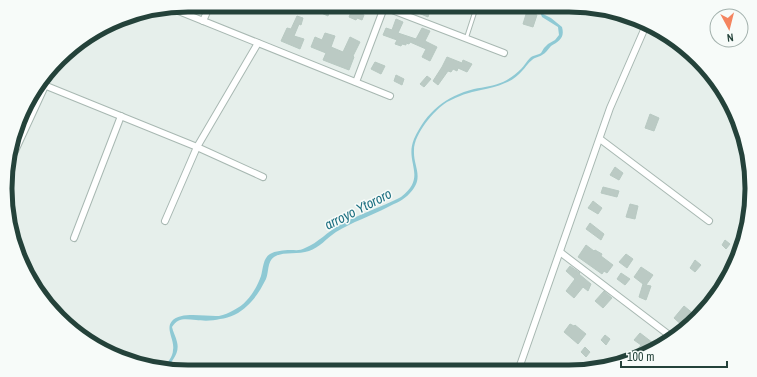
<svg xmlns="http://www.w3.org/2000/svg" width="757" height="377" viewBox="0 0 757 377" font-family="'Archivo Narrow',sans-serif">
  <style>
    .water { fill: #8ec9d4 }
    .building { fill: #bbcac4; stroke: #b8c9c2 }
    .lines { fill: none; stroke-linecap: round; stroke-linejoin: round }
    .service-casing { stroke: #a8b8b2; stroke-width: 5 }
    .minor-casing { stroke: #a8b8b2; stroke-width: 8 }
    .service { stroke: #fff; stroke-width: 3 }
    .minor { stroke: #fff; stroke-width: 6 }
    .labels { text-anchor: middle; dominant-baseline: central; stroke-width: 3; stroke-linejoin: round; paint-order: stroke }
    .water-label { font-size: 14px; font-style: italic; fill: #1c6f80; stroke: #f7fbf9 }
    .rim { fill: none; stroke: #24423a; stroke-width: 5 }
  </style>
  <rect width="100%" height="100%" fill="#e6efeb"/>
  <path class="water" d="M 542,5 L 545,5 C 543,8 542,10 543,14 L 551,18 L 562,27 C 565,38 559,41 551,46 C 548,49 546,53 542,55 C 539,57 535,57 532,60 C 528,63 525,68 522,71 C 518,76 511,81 505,83 C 497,87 489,88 481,90 C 469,92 458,96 447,102 C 434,110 414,134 414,150 C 413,167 425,177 410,193 C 404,200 396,203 388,207 C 371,216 352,222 336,232 C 327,238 319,248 309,251 C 298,255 283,251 274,257 C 267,262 269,272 266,279 C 261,289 255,299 247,306 C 240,313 230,318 220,319 C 213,321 203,321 196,320 C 186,319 178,317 172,327 C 173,332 176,337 177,342 C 180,353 172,361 166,369 L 163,368 C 167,363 173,357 173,350 C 175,340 165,329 172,321 C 181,311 207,317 219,316 C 224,315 229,313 234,310 C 247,304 256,290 261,276 C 263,269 263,258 270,254 C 275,251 284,250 290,250 C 296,250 300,251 305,248 C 318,243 328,231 340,225 C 354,217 370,211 384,205 C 390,202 396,200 401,197 C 428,176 404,163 414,139 C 426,112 446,96 474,89 C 484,87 494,86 503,82 C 509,79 516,74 521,69 C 524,66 527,61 530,58 C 533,55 538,55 541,53 L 544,48 L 548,44 L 555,40 L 559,35 L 558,27 L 542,17 L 540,12 Z"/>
  <g class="building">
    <path d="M 322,5 L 332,5 L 328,16 L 319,12 Z"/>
    <path d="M 410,5 L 432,5 L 428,17 L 416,12 L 416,13 L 408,10 Z"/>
    <path d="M 523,5 L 531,5 L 529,12 L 522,10 Z"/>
    <path d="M 352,10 L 364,15 L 362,20 L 357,18 L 356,20 L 349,17 Z"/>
    <path d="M 527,11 L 537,15 L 533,27 L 523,24 Z"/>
    <path d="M 297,16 L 303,18 L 301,25 L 299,24 L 294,36 L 304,39 L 300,49 L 281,41 L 287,28 L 291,29 Z"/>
    <path d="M 396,19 L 403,22 L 398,33 L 416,39 L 422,28 L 430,31 L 425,41 L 437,47 L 430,61 L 422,57 L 426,49 L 410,42 L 409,44 L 406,43 L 406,45 L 402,44 L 401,46 L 395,44 L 397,40 L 383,35 L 386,28 L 392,30 Z"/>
    <path d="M 325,33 L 335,36 L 331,47 L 343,52 L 350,37 L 360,42 L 353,56 L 354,57 L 349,70 L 323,60 L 326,53 L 311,47 L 315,37 L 322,40 Z"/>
    <path d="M 447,57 L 462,63 L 463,60 L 472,64 L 467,72 L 458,68 L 457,71 L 453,69 L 451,72 L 448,71 L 438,85 L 433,81 L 442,67 Z"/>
    <path d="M 375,62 L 385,66 L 381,74 L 371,69 Z"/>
    <path d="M 396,75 L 404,79 L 402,85 L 394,81 Z"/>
    <path d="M 427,76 L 431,79 L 424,87 L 420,84 Z"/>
    <path d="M 650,114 L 659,118 L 654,131 L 645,128 Z"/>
    <path d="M 615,167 L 623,173 L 619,180 L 610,175 Z"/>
    <path d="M 603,187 L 619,191 L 617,197 L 601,193 Z"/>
    <path d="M 593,201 L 602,208 L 598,214 L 588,208 Z"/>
    <path d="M 630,204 L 638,206 L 635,219 L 626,217 Z"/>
    <path d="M 590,223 L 604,234 L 601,240 L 586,229 Z"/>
    <path d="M 725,240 L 730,244 L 726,249 L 722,245 Z"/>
    <path d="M 586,245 L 594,251 L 595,250 L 602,254 L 601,256 L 613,265 L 607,273 L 604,271 L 602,274 L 578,257 Z"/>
    <path d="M 626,254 L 633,259 L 627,268 L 619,262 Z"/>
    <path d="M 695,260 L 701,265 L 695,272 L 690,268 Z"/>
    <path d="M 570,266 L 580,273 L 579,274 L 591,284 L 588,291 L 583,287 L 574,298 L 566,291 L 575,279 L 566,271 Z"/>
    <path d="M 641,267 L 653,275 L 646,285 L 651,286 L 646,300 L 639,297 L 643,284 L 634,277 Z"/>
    <path d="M 621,273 L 630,279 L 625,285 L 617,279 Z"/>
    <path d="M 604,291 L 612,298 L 603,308 L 595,301 Z"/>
    <path d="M 684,306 L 695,315 L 685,328 L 674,318 Z"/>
    <path d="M 570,324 L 574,326 L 575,325 L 586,334 L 578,344 L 564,332 Z"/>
    <path d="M 640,333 L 653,343 L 656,340 L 662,345 L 643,355 L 637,350 L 641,345 L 634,340 Z"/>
    <path d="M 605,335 L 610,339 L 606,345 L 601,340 Z"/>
    <path d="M 585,347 L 590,352 L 586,357 L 581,352 Z"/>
  </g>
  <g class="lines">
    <g class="service-casing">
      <path id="service" d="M 466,39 L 477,5"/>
    </g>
    <g class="minor-casing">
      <g id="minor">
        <path d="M 379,5 L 504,53"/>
        <path d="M 171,8 L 390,96"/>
        <path d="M 203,21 L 210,5"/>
        <path d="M 356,82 L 385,5"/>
        <path d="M 39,83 L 197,147 L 263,177"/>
        <path d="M 600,139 L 709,221"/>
        <path d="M 8,166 L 45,86"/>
        <path d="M 165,221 L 197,147 L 258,43"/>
        <path d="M 74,238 L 121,116"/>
        <path d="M 560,252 L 673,338"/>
        <path d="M 518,371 L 610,108 L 647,23"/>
      </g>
    </g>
    <use href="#service" class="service"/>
    <use href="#minor" class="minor"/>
  </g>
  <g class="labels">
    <g class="water-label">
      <text transform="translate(358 209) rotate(-27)">arroyo Ytororo</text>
    </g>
  </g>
  <path d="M0 0H757V377H0ZM188 12H569A176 176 0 0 1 745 188V189A176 176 0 0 1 569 365H188A176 176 0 0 1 12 189V188A176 176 0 0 1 188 12Z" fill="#f7fbf9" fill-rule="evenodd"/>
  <path class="rim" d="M188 12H569A176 176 0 0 1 745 188V189A176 176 0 0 1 569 365H188A176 176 0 0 1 12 189V188A176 176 0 0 1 188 12Z"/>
  <g transform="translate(729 28) rotate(173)"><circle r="19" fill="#f7fbf9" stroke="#a3b1ad"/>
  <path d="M0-3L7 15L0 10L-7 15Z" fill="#f4845f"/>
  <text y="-6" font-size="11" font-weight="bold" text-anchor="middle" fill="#24423a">N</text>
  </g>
  <path d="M621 361v6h106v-6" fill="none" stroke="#24423a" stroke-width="2"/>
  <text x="627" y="361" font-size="12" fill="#24423a" stroke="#f7fbf9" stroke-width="3" paint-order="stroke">100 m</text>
</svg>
